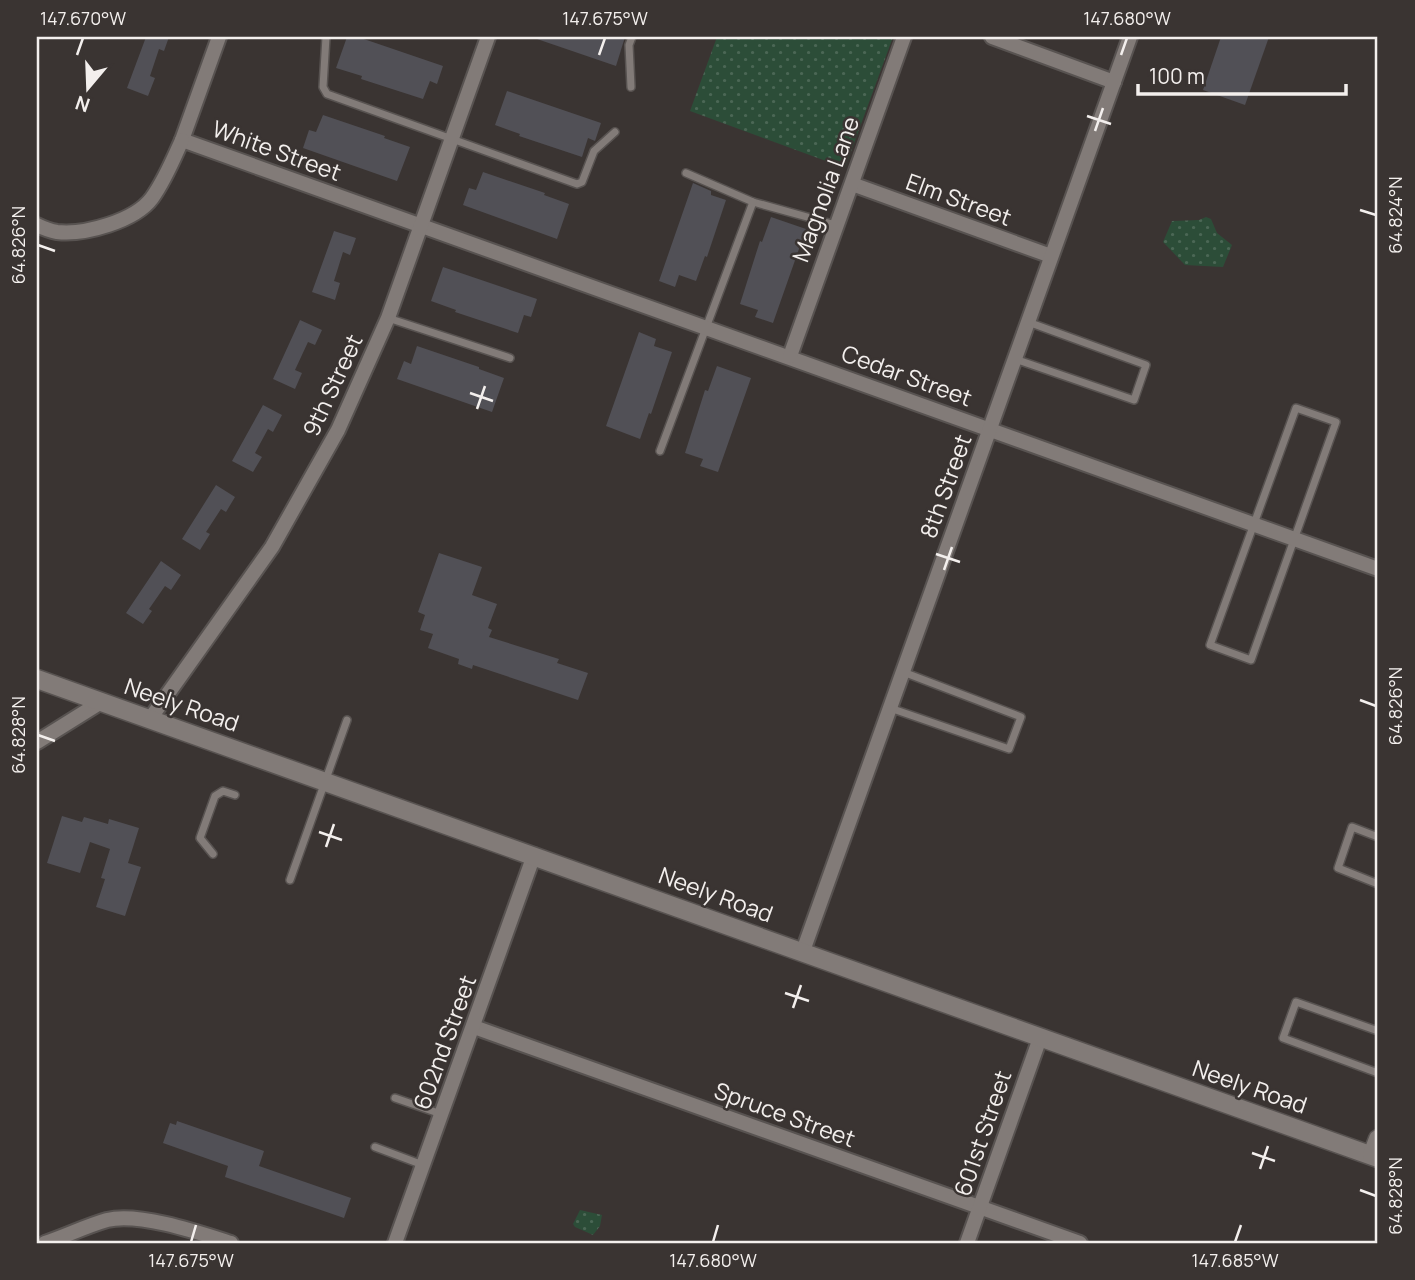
<svg xmlns="http://www.w3.org/2000/svg" width="1415" height="1280" viewBox="0 0 1415 1280" font-family="Manrope,sans-serif">
  <style>
    .park { fill: url(#park-dots) }
    .building { fill: #515056 }
    .lines { fill: none; stroke-linecap: round; stroke-linejoin: round }
    .service-casing { stroke: #585351; stroke-width: 10 }
    .minor-casing { stroke: #585351; stroke-width: 18 }
    .tertiary-casing { stroke: #585351; stroke-width: 21 }
    .service { stroke: #827b78; stroke-width: 7 }
    .minor { stroke: #827b78; stroke-width: 14 }
    .tertiary { stroke: #827b78; stroke-width: 18 }
    .ticks { fill: none; stroke: #f3efed; stroke-width: 2.5 }
    .labels { text-anchor: middle; dominant-baseline: central; stroke-width: 5; stroke-linejoin: round; paint-order: stroke }
    .street-label { font-size: 23px; fill: #f3efed; stroke: #3a3432 }
    .neatline { fill: none; stroke: #f3efed; stroke-width: 2.5 }
    .ticks-label { font-size: 18px; text-anchor: middle; fill: #f3efed }
  </style>
  <defs>
    <pattern id="park-dots" width="8" height="8" patternUnits="userSpaceOnUse" patternTransform="scale(1.75)"><rect width="8" height="8" fill="#2c4d38"/><path d="M2 2h.1M6 6h.1" fill="none" stroke="#4b6755" stroke-width="1.8" stroke-linecap="round"/></pattern>
  </defs>
  <rect width="100%" height="100%" fill="#3a3432"/>
  <g class="park">
    <path d="M 717,37 L 893,37 L 845,168 L 690,111 Z"/>
    <path d="M 1206,217 L 1211,219 L 1217,233 L 1232,245 L 1223,267 L 1185,265 L 1163,242 L 1172,221 L 1199,220 Z"/>
    <path d="M 580,1210 L 602,1215 L 600,1226 L 593,1235 L 575,1227 L 573,1224 Z"/>
  </g>
  <g class="building">
    <path d="M 146,37 L 169,37 L 164,51 L 159,49 L 150,76 L 155,78 L 148,96 L 127,88 Z"/>
    <path d="M 347,37 L 358,37 L 443,66 L 437,84 L 430,81 L 423,99 L 361,79 L 362,76 L 336,68 Z"/>
    <path d="M 537,37 L 625,37 L 616,66 L 537,39 Z"/>
    <path d="M 1221,37 L 1269,37 L 1245,105 L 1203,90 Z"/>
    <path d="M 507,91 L 601,123 L 595,141 L 588,138 L 582,157 L 519,136 L 520,134 L 495,125 Z"/>
    <path d="M 323,115 L 385,136 L 384,138 L 410,147 L 397,181 L 303,148 L 309,130 L 316,132 Z"/>
    <path d="M 483,172 L 545,193 L 544,195 L 569,204 L 557,239 L 463,205 L 469,188 L 476,190 Z"/>
    <path d="M 693,183 L 711,191 L 711,195 L 726,200 L 707,257 L 705,256 L 696,281 L 679,275 L 675,287 L 659,281 Z"/>
    <path d="M 771,217 L 806,229 L 773,323 L 755,317 L 758,310 L 740,304 L 760,241 L 762,242 Z"/>
    <path d="M 334,231 L 356,238 L 350,255 L 343,252 L 334,281 L 340,283 L 335,300 L 312,292 Z"/>
    <path d="M 443,267 L 537,299 L 531,317 L 524,315 L 518,333 L 455,312 L 456,310 L 431,301 Z"/>
    <path d="M 300,320 L 322,330 L 315,345 L 308,342 L 295,370 L 302,373 L 295,389 L 273,379 Z"/>
    <path d="M 639,332 L 656,339 L 654,346 L 672,352 L 651,414 L 649,413 L 640,439 L 606,426 Z"/>
    <path d="M 417,346 L 479,367 L 479,369 L 504,378 L 492,412 L 397,379 L 404,361 L 411,364 Z"/>
    <path d="M 717,366 L 751,378 L 718,472 L 700,466 L 703,459 L 685,453 L 705,390 L 708,391 Z"/>
    <path d="M 263,405 L 282,415 L 273,432 L 268,429 L 255,453 L 262,457 L 253,472 L 232,461 Z"/>
    <path d="M 216,485 L 235,497 L 226,512 L 221,509 L 206,532 L 210,534 L 200,550 L 182,539 Z"/>
    <path d="M 439,553 L 482,567 L 472,595 L 497,604 L 488,628 L 492,630 L 489,637 L 559,659 L 557,663 L 588,673 L 578,700 L 473,665 L 472,669 L 458,664 L 459,659 L 428,648 L 433,634 L 420,630 L 425,615 L 418,612 Z"/>
    <path d="M 161,561 L 181,575 L 171,590 L 165,586 L 149,609 L 152,611 L 143,624 L 126,613 Z"/>
    <path d="M 62,816 L 82,822 L 84,817 L 108,824 L 109,819 L 139,828 L 128,863 L 141,867 L 125,916 L 96,907 L 105,879 L 101,878 L 110,849 L 90,842 L 80,873 L 47,863 Z"/>
    <path d="M 177,1121 L 264,1151 L 259,1166 L 351,1198 L 344,1218 L 225,1177 L 228,1166 L 163,1143 L 170,1123 L 176,1125 Z"/>
  </g>
  <g class="lines">
    <g class="service-casing">
      <g id="service">
        <path d="M 326,37 L 323,87 L 327,94 L 577,184 L 582,182 L 594,151 L 615,132"/>
        <path d="M 631,87 L 629,45 L 632,37"/>
        <path d="M 686,173 L 753,202 L 836,225"/>
        <path d="M 388,318 L 510,358"/>
        <path d="M 1015,359 L 1134,400 L 1146,365 L 1028,322"/>
        <path d="M 1296,408 L 1336,422 L 1251,660 L 1210,645 Z"/>
        <path d="M 660,451 L 753,202"/>
        <path d="M 890,708 L 1009,749 L 1021,717 L 903,672"/>
        <path d="M 1378,837 L 1352,827 L 1338,868 L 1378,884"/>
        <path d="M 213,854 L 200,838 L 215,796 L 223,791 L 235,795"/>
        <path d="M 290,880 L 347,720"/>
        <path d="M 1378,1031 L 1296,1002 L 1283,1038 L 1378,1073"/>
        <path d="M 395,1098 L 441,1114"/>
        <path d="M 375,1147 L 423,1165"/>
      </g>
    </g>
    <g class="minor-casing">
      <g id="minor">
        <path d="M 219,37 L 182,140 L 1378,569"/>
        <path d="M 992,37 L 1114,82"/>
        <path d="M 852,184 L 1051,256"/>
        <path d="M 37,225 C 43,228 51,231 57,232 C 85,235 135,221 152,198 C 165,180 173,160 182,140"/>
        <path d="M 790,356 L 904,37"/>
        <path d="M 150,719 L 272,547 L 338,430 L 388,318 L 488,37"/>
        <path d="M 37,742 L 101,702"/>
        <path d="M 803,951 L 1130,37"/>
        <path d="M 474,1027 L 1080,1243"/>
        <path d="M 45,1243 C 66,1236 86,1226 107,1220 C 139,1212 200,1233 231,1243"/>
        <path d="M 395,1243 L 534,855"/>
        <path d="M 967,1243 L 1040,1038"/>
      </g>
    </g>
    <g class="tertiary-casing">
      <g id="tertiary">
        <path d="M 37,679 L 1378,1158"/>
        <path d="M 1372,1155 L 1378,1139"/>
      </g>
    </g>
    <use href="#service" class="service"/>
    <use href="#minor" class="minor"/>
    <use href="#tertiary" class="tertiary"/>
  </g>
  <path class="ticks" d="M 77,55 L 83,38M 599,55 L 605,38M 1121,55 L 1127,38M 1087,116 L 1111,124M 1095,131 L 1103,108M 1360,210 L 1376,215M 38,245 L 55,251M 470,393 L 493,401M 477,409 L 485,386M 936,554 L 960,562M 944,570 L 952,547M 1360,700 L 1376,706M 38,735 L 55,741M 319,832 L 342,840M 326,847 L 334,824M 785,993 L 809,1001M 793,1008 L 801,985M 1252,1153 L 1275,1161M 1260,1169 L 1268,1146M 1360,1190 L 1376,1196M 191,1242 L 196,1225M 713,1242 L 718,1225M 1235,1242 L 1241,1225"/>
  <g class="labels">
    <g class="street-label">
      <text transform="translate(277 150) rotate(20)">White Street</text>
      <text transform="translate(825 189) rotate(-70)">Magnolia Lane</text>
      <text transform="translate(959 199) rotate(20)">Elm Street</text>
      <text transform="translate(907 375) rotate(20)">Cedar Street</text>
      <text transform="translate(332 385) rotate(-65)">9th Street</text>
      <text transform="translate(945 486) rotate(-70)">8th Street</text>
      <text transform="translate(182 704) rotate(19)">Neely Road</text>
      <text transform="translate(716 894) rotate(20)">Neely Road</text>
      <text transform="translate(444 1042) rotate(-70)">602nd Street</text>
      <text transform="translate(1250 1086) rotate(19)">Neely Road</text>
      <text transform="translate(785 1114) rotate(20)">Spruce Street</text>
      <text transform="translate(982 1133) rotate(-71)">601st Street</text>
    </g>
  </g>
  <rect width="1415" height="1280" fill="none" stroke="#3a3432" stroke-width="77"/>
  <g transform="translate(88 88) rotate(199)" stroke="#3a3432" stroke-width="5" paint-order="stroke">
  <path d="M0-5L12 26L0 18L-12 26Z" fill="#f3efed"/>
  <text y="-10" font-size="19" font-weight="bold" text-anchor="middle" fill="#f3efed">N</text>
  </g>
  <path d="M1138 84v10h208v-10" fill="none" stroke="#f3efed" stroke-width="3.5"/>
  <text x="1149" y="84" font-size="21" fill="#f3efed" stroke="#3a3432" stroke-width="5" paint-order="stroke">100 m</text>
  <rect x="38" y="38" width="1338" height="1204" class="neatline"/>
  <g class="ticks-label">
    <text x="83" y="25">147.670°W</text>
    <text x="605" y="25">147.675°W</text>
    <text x="1127" y="25">147.680°W</text>
    <text transform="translate(1396 215) rotate(-90)" y="6">64.824°N</text>
    <text transform="translate(19 245) rotate(-90)" y="6">64.826°N</text>
    <text transform="translate(1396 706) rotate(-90)" y="6">64.826°N</text>
    <text transform="translate(19 735) rotate(-90)" y="6">64.828°N</text>
    <text transform="translate(1396 1196) rotate(-90)" y="6">64.828°N</text>
    <text x="191" y="1267">147.675°W</text>
    <text x="713" y="1267">147.680°W</text>
    <text x="1235" y="1267">147.685°W</text>
  </g>
</svg>
